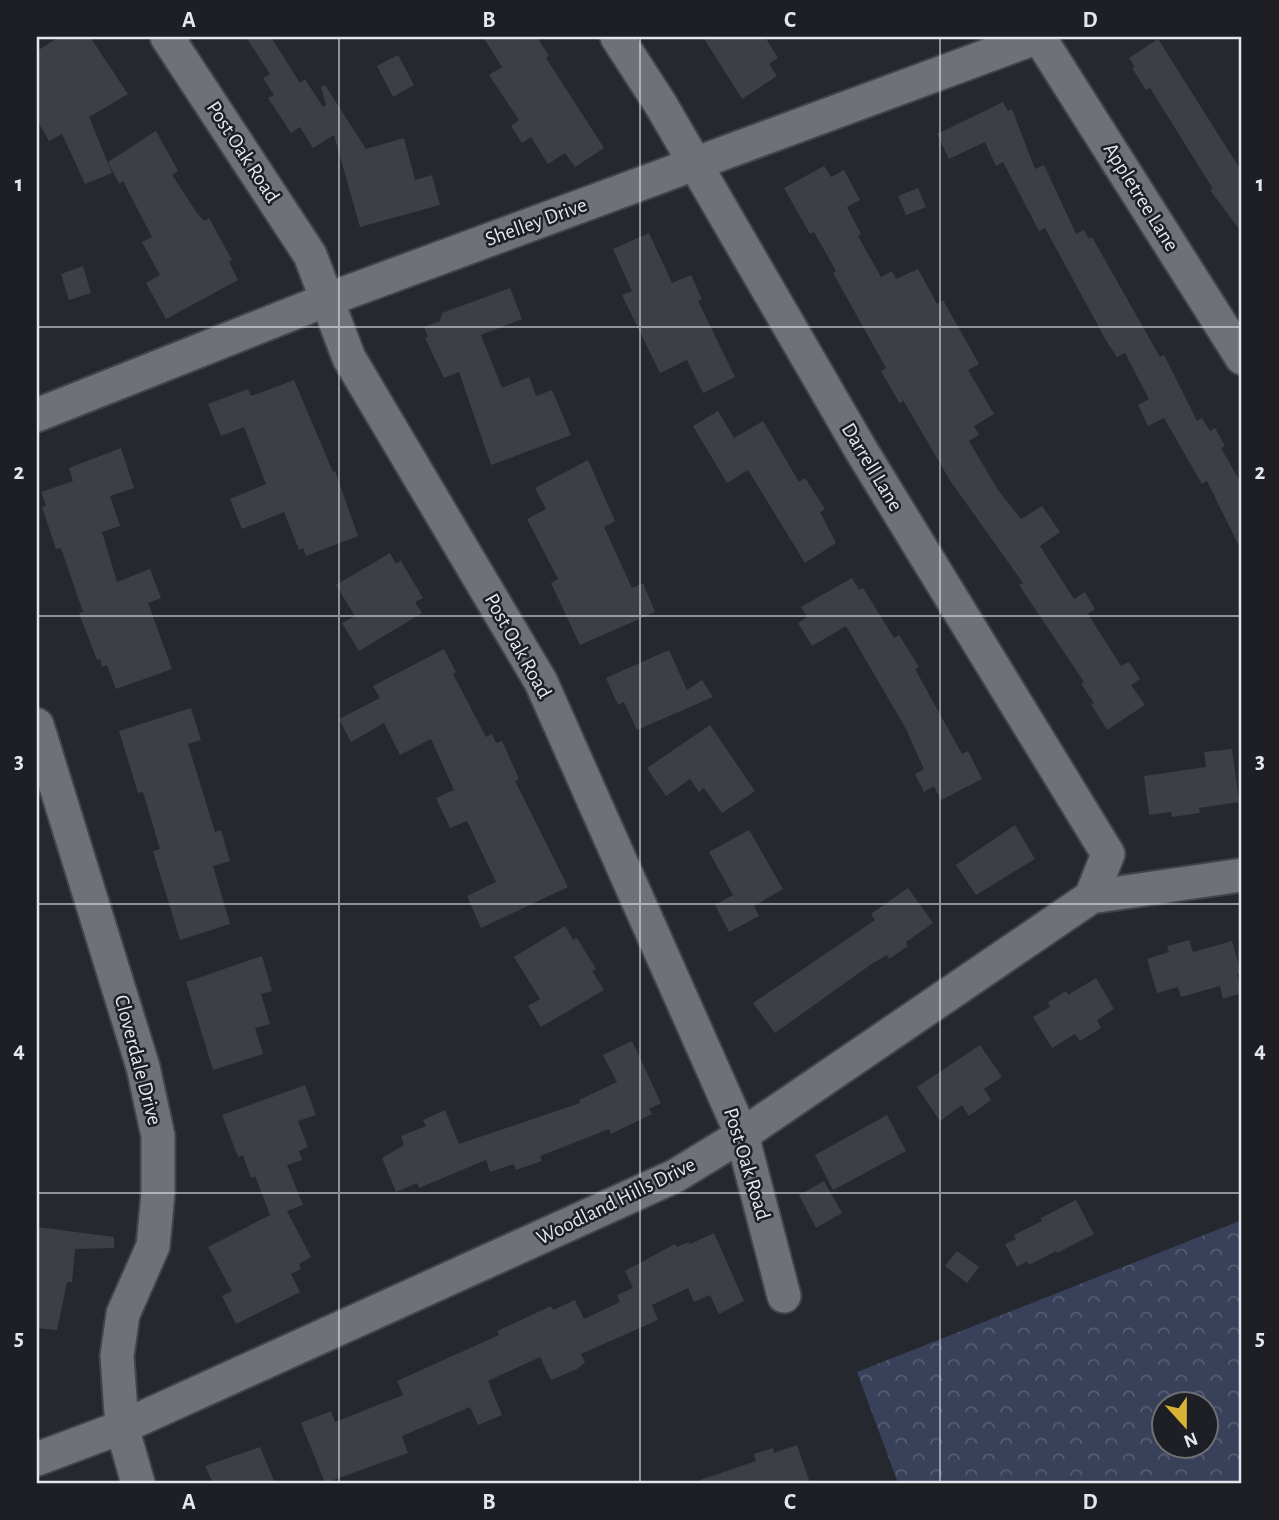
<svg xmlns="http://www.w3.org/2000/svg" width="1279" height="1520" viewBox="0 0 1279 1520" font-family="'Alegreya Sans',sans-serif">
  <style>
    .forest { fill: url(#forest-crowns); fill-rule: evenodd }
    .building { fill: #3c3f46 }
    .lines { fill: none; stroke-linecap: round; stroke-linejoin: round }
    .minor-casing { stroke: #43444a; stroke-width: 37 }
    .minor { stroke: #6e7178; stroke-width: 33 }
    .grid { fill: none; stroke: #e6e7ec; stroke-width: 2; stroke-opacity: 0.55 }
    .labels { text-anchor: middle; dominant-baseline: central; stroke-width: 5; stroke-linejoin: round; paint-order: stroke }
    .street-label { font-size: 21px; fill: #e6e7ec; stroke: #1d1f25 }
    .neatline { fill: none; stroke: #e6e7ec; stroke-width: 2.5 }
    .grid-label { font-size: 23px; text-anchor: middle; font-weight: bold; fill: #e6e7ec }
  </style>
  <defs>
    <pattern id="forest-crowns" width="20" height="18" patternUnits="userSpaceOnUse" patternTransform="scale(1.75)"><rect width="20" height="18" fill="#39405a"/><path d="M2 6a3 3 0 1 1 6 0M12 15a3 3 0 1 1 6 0" fill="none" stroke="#565c72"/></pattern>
  </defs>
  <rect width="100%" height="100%" fill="#26282f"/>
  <path class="forest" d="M 1242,1220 L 1242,1483 L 898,1483 L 857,1372 ZM 1164,1404 L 1206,1404 L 1206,1446 L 1164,1446 Z"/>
  <g class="building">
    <path d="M 59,37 L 90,37 L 128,94 L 89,117 L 112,173 L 85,184 L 62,134 L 49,141 L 37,120 L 37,51 Z"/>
    <path d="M 246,37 L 271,37 L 300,83 L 305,79 L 323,107 L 326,105 L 321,87 L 325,85 L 366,149 L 404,138 L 415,180 L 432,175 L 440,205 L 360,227 L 334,135 L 313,148 L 300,127 L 291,133 L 268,98 L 274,95 L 263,78 L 270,74 Z"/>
    <path d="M 483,37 L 537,37 L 549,56 L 546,58 L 604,148 L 575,167 L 565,153 L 548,164 L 531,137 L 522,143 L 511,126 L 519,120 L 489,75 L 502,67 Z"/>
    <path d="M 703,37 L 765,37 L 778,58 L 769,64 L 777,76 L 742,99 Z"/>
    <path d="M 1158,39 L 1242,172 L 1242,233 L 1210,190 L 1213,189 L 1150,88 L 1146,90 L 1132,68 L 1135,67 L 1129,58 Z"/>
    <path d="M 398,55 L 414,85 L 393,97 L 377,66 Z"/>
    <path d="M 1003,102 L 1008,111 L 1012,109 L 1035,169 L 1044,165 L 1076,234 L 1084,230 L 1089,239 L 1092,237 L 1160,357 L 1164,355 L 1197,421 L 1202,418 L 1210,431 L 1215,428 L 1225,446 L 1221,448 L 1242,485 L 1242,552 L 1207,481 L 1202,484 L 1164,418 L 1148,426 L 1138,405 L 1149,399 L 1125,353 L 1117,357 L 1107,342 L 1045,228 L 1039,231 L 1003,162 L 996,166 L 985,142 L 949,159 L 937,134 Z"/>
    <path d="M 156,131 L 178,171 L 172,175 L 197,213 L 204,221 L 209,218 L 232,260 L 229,262 L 238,280 L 166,319 L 146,283 L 160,275 L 142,242 L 152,237 L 123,181 L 119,184 L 108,162 Z"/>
    <path d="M 824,166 L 831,177 L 844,170 L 860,200 L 847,207 L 861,234 L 858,236 L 881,277 L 892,271 L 896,279 L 918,269 L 937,304 L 943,300 L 979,364 L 968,370 L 994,414 L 974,426 L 979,435 L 969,441 L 998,490 L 1021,519 L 1042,506 L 1060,532 L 1040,546 L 1074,599 L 1085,592 L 1095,609 L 1088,614 L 1121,666 L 1129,662 L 1140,679 L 1131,685 L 1145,705 L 1107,730 L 1091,704 L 1094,703 L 1081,684 L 1084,682 L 1019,585 L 1023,583 L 951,482 L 903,400 L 900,404 L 881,371 L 886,368 L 833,273 L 836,271 L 814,232 L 810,234 L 784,188 Z"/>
    <path d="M 918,188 L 926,207 L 906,215 L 898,196 Z"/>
    <path d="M 649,233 L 672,283 L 691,275 L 702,299 L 698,301 L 735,377 L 703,393 L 687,360 L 660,373 L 622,295 L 632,291 L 613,249 Z"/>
    <path d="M 83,266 L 91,293 L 69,300 L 61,274 Z"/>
    <path d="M 510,288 L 522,319 L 481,335 L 502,388 L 529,377 L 536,396 L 552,390 L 571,435 L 491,465 L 459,372 L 444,378 L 425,338 L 428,337 L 424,327 L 440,321 L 442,313 Z"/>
    <path d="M 294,380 L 333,472 L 335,471 L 358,536 L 306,556 L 303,548 L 299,550 L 284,512 L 242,529 L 230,499 L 266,484 L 244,427 L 221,436 L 208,404 L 248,389 L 251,396 Z"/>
    <path d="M 718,411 L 734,438 L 763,421 L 799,482 L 805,478 L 825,509 L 820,512 L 836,543 L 805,563 L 748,470 L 727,483 L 693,426 Z"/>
    <path d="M 121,448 L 134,488 L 110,496 L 120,526 L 102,532 L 117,582 L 150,569 L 161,598 L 148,603 L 172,669 L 116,689 L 107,665 L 102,667 L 100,659 L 97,660 L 79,613 L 83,612 L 61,548 L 56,549 L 42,507 L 46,506 L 41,492 L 73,481 L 69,468 Z"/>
    <path d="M 588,460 L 615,521 L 604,527 L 632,588 L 643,583 L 655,612 L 580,645 L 551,583 L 558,579 L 527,519 L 546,509 L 535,488 Z"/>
    <path d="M 390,553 L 396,564 L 401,561 L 423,598 L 415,602 L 422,613 L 359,651 L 342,623 L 355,616 L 336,585 Z"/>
    <path d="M 852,578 L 859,590 L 863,588 L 894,638 L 899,635 L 919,667 L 915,669 L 962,754 L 968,751 L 982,779 L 941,800 L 934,786 L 924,792 L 915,774 L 924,769 L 906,729 L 846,626 L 812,646 L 798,623 L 807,617 L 801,607 Z"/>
    <path d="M 444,649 L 456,672 L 453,674 L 486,737 L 492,734 L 496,743 L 502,741 L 519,779 L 515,781 L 568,887 L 481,928 L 467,896 L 496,882 L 467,821 L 450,828 L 436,798 L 454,790 L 431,739 L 400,755 L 384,723 L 351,742 L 339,719 L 380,698 L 373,686 Z"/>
    <path d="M 669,650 L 687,690 L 702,680 L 713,697 L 637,730 L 624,702 L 618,705 L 606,678 Z"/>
    <path d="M 191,708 L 201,740 L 188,744 L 215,832 L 221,830 L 230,861 L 213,866 L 230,924 L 180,940 L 153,851 L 160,849 L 143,792 L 138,793 L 119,731 Z"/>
    <path d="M 710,725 L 755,791 L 722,813 L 704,788 L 699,792 L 690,779 L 666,796 L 647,768 Z"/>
    <path d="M 1232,749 L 1239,802 L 1199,808 L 1200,813 L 1172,817 L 1171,812 L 1149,815 L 1144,776 L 1206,767 L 1204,752 Z"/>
    <path d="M 1015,825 L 1035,859 L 976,895 L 956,865 Z"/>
    <path d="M 749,830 L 783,889 L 754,906 L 759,916 L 729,932 L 715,905 L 733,895 L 709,852 Z"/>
    <path d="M 908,888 L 933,923 L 906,942 L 908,946 L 889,959 L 887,955 L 873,963 L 775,1033 L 753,1003 L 875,920 L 871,914 Z"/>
    <path d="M 565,926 L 573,940 L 577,938 L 596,969 L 592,971 L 604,990 L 541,1027 L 528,1006 L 540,999 L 514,957 Z"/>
    <path d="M 1189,940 L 1193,952 L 1232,941 L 1241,973 L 1237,974 L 1242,993 L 1223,999 L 1220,986 L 1181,997 L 1178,987 L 1157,993 L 1147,959 L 1169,952 L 1167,946 Z"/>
    <path d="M 262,956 L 272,991 L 261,994 L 270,1024 L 255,1028 L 263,1054 L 213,1070 L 186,982 Z"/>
    <path d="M 1096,978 L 1114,1009 L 1097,1020 L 1101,1028 L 1080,1041 L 1075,1034 L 1052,1048 L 1033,1017 L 1050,1007 L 1048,1002 L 1066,991 L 1068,995 Z"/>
    <path d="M 632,1041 L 661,1103 L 649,1109 L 652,1114 L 611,1134 L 609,1129 L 540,1156 L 542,1161 L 516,1170 L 514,1164 L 490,1172 L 486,1160 L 419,1188 L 417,1183 L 396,1192 L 382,1158 L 404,1145 L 401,1136 L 426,1126 L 423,1120 L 445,1110 L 459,1144 L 580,1103 L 579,1100 L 617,1082 L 603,1055 Z"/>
    <path d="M 980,1045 L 1002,1077 L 984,1089 L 991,1100 L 969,1116 L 962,1105 L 940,1121 L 917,1087 Z"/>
    <path d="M 305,1085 L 316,1115 L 298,1121 L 308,1147 L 299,1151 L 302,1160 L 287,1165 L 303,1205 L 287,1211 L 311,1257 L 299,1264 L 301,1269 L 291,1274 L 300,1292 L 236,1324 L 222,1296 L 232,1291 L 208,1247 L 270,1215 L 255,1176 L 251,1178 L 243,1155 L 238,1157 L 222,1115 Z"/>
    <path d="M 887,1115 L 906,1151 L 833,1190 L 815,1155 Z"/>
    <path d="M 824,1181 L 842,1213 L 816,1228 L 799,1195 Z"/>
    <path d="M 1076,1200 L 1094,1234 L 1057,1253 L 1056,1251 L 1029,1265 L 1027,1261 L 1017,1267 L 1005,1244 L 1016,1239 L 1014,1235 L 1042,1221 L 1041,1218 Z"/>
    <path d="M 37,1227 L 114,1237 L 114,1248 L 75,1249 L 72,1282 L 67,1282 L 57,1330 L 37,1328 Z"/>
    <path d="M 714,1233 L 744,1301 L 719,1314 L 710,1295 L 694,1302 L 688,1288 L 652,1305 L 658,1320 L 581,1354 L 585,1362 L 577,1369 L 551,1380 L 540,1357 L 488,1381 L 502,1415 L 478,1425 L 470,1407 L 402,1436 L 408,1453 L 325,1483 L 301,1423 L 331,1411 L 335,1422 L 403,1395 L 397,1381 L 499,1335 L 497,1331 L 551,1306 L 553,1310 L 575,1300 L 584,1319 L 620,1302 L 617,1295 L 633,1288 L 625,1271 L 675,1244 L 677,1247 L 689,1242 L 690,1244 Z"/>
    <path d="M 957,1251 L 979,1267 L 967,1283 L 945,1266 Z"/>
    <path d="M 797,1445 L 810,1483 L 701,1483 L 700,1480 L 756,1461 L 754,1454 L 773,1448 L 774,1453 Z"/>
    <path d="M 260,1447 L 275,1483 L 213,1483 L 205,1466 Z"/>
  </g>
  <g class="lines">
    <g class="minor-casing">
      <g id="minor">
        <path d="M 167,37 L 310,255 L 349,358 L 541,682 L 742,1135 L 784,1296"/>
        <path d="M 617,37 L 661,105 L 861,450 L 1108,854 L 1091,897"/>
        <path d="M 1039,37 L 1242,358"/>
        <path d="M 37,415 L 329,299 L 1038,37"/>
        <path d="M 37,725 L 143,1067 L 158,1136 L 158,1193 L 153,1246 L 123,1314 L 117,1356 L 122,1427 L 138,1483"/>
        <path d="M 37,1459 L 122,1427 L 675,1176 L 742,1135 L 1091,897 L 1242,875"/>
      </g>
    </g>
    <use href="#minor" class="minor"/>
  </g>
  <path class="grid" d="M 339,37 L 339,1483M 640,37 L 640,1483M 940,37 L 940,1483M 37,327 L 1242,327M 37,616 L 1242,616M 37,904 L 1242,904M 37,1193 L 1242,1193"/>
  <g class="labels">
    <g class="street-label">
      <text transform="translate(243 152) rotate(57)">Post Oak Road</text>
      <text transform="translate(1141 197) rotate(58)">Appletree Lane</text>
      <text transform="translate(536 222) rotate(-20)">Shelley Drive</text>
      <text transform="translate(872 467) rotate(59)">Darrell Lane</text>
      <text transform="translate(518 646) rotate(61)">Post Oak Road</text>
      <text transform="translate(138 1060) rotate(75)">Cloverdale Drive</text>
      <text transform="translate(747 1164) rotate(73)">Post Oak Road</text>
      <text transform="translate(616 1201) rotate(-26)">Woodland Hills Drive</text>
    </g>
  </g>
  <rect width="1279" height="1520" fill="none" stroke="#1d1f25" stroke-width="77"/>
  <g transform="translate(1185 1425) rotate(159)"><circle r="33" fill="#1d1f25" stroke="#6d6f75" stroke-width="2"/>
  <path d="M0-5L12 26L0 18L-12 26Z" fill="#d9b334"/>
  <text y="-10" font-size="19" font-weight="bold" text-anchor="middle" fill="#e6e7ec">N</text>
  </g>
  <rect x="38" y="38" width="1202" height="1444" class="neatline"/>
  <g class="grid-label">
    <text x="189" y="27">A</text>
    <text x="489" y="27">B</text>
    <text x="790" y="27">C</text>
    <text x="1090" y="27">D</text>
    <text x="19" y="191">1</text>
    <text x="1260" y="191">1</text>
    <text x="19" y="479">2</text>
    <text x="1260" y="479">2</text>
    <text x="19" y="768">3</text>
    <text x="1260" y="768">3</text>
    <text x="19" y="1057">4</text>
    <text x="1260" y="1057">4</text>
    <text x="19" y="1345">5</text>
    <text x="1260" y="1345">5</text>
    <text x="189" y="1509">A</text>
    <text x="489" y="1509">B</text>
    <text x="790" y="1509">C</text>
    <text x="1090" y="1509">D</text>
  </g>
</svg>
